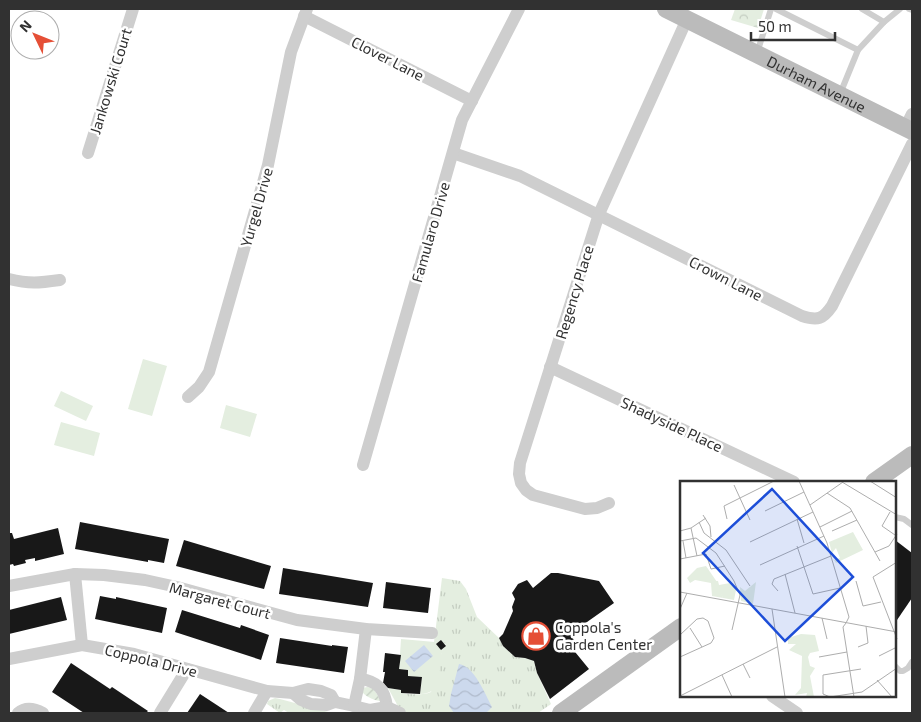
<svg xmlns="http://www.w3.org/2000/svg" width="921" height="722" viewBox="0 0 921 722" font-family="'Exo 2',sans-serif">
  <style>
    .grass { fill: url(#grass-tufts) }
    .forest { fill: url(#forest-crowns) }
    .park { fill: #e4eee0 }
    .garden { fill: url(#garden-furrows) }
    .water { fill: url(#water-waves) }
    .building { fill: #181818 }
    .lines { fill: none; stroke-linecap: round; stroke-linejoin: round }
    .service { stroke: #cecece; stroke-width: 6 }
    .minor { stroke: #cecece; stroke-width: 12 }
    .secondary { stroke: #bbb; stroke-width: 18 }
    .labels { text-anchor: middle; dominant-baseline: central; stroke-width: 5; stroke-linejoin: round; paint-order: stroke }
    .street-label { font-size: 15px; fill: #313131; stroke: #fff }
    .poi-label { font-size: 15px; fill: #313131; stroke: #fff; text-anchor: start }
    .inset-road { fill: none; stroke: #adadad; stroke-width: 1 }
    .view { fill: #1d4ed8; fill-opacity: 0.15; stroke: #1d4ed8; stroke-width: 2.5 }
    .inset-edge { fill: none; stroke: #313131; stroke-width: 2.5 }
  </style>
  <defs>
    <pattern id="grass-tufts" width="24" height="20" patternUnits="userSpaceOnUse" patternTransform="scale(1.25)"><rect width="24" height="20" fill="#e4eee0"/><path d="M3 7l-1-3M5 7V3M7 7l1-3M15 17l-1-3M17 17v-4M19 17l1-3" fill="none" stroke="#c4cdc1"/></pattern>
    <pattern id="forest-crowns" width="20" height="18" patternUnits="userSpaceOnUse" patternTransform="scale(1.25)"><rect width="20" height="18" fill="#e4eee0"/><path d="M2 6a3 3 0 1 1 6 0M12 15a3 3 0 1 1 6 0" fill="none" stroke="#c4cdc1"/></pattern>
    <pattern id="garden-furrows" width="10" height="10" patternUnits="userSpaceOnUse" patternTransform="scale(1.25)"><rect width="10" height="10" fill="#e4eee0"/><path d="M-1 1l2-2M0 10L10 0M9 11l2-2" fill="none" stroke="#c4cdc1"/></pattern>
    <pattern id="water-waves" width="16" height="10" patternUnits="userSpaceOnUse" patternTransform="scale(1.25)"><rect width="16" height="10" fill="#ccd9ed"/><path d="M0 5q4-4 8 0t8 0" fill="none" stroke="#b0bbcc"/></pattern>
  </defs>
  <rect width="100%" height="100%" fill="#fff"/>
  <g class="grass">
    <path d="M 442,578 L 460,581 L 466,589 L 477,617 L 499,638 L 503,646 L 515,657 L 525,658 L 534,661 L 537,673 L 551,704 L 538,713 L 408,713 L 399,708 L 388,688 L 401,690 L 401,693 C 411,694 421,696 431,692 L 442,651 L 446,644 L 434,642 Z"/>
    <path d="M 275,698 L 280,699 L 332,713 L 289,713 L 284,710 L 280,713 L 267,704 L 268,701 Z"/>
  </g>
  <path class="forest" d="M 735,9 L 764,9 L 758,28 L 731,20 Z"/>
  <g class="park">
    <path d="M 143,359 L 167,366 L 152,416 L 128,409 Z"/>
    <path d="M 61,391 L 93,406 L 86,421 L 54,406 Z"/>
    <path d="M 226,405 L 257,414 L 250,437 L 220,428 Z"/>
    <path d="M 61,422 L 100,433 L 94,456 L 54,445 Z"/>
    <path d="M 401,639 L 446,643 C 443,649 441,653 441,659 C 438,674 442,694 420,694 L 422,678 L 408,676 L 408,670 L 399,669 Z"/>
  </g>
  <path class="garden" d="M 367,687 C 375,687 377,695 381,701 C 375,701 367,697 363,693 L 363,688 Z"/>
  <g class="water">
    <path d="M 424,645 L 433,656 L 414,672 L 405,661 Z"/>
    <path d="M 459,664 C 474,666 485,694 492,707 L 486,713 L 454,713 L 449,706 L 451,694 Z"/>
  </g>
  <g class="building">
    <path d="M 80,522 L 169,539 L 164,563 L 148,560 L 148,562 L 75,549 Z"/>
    <path d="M 58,528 L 64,554 L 35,561 L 35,558 L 25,560 L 26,563 L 14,566 L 13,564 L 9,565 L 9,533 L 12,533 L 14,539 Z"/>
    <path d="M 184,540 L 271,566 L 264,589 L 176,566 Z"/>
    <path d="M 895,540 L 912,553 L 912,598 L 897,620 L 895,619 Z"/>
    <path d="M 283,568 L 373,583 L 368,607 L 279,594 Z"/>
    <path d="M 551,573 L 558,573 L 599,581 L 614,603 L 570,634 L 576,643 L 571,647 L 589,669 L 550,699 L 537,673 L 534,661 L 525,658 L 515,657 L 503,646 L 499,638 L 503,634 L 513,611 L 512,607 L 515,599 L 512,593 L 518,584 L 527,580 L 533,588 Z"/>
    <path d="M 386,582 L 431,588 L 428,613 L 383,608 Z"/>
    <path d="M 100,596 L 116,599 L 116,597 L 167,608 L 162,633 L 95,619 Z"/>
    <path d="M 61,597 L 67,620 L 9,634 L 9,610 Z"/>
    <path d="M 182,610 L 240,628 L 241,625 L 269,635 L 261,660 L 175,632 Z"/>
    <path d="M 280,638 L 332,646 L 332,645 L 348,647 L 344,673 L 276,663 Z"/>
    <path d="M 441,640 L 446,646 L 441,650 L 436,644 Z"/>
    <path d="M 385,653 L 401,655 L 399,669 L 408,670 L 408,676 L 422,677 L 420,694 L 401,693 L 401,690 L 388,688 L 383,683 L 385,672 L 383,672 Z"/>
    <path d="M 71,663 L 110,689 L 112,687 L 148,711 L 146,713 L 93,713 L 90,712 L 89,713 L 84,713 L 52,692 Z"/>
    <path d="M 200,694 L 229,713 L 187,713 Z"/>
  </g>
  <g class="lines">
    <g class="service">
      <path d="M 776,9 L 858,50"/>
      <path d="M 862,9 L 884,22"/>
      <path d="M 909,9 L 912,10"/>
      <path d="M 757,53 L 771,9"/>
      <path d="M 840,94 L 858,50 L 884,22 L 900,9"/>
      <path d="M 895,517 L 904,519 L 912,525"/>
      <path d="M 895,666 L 900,671 L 903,671 L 908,668 L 912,662"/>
    </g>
    <g class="minor">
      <path d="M 304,16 L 472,101"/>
      <path d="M 905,128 L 912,114"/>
      <path d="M 88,153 L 133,9"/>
      <path d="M 453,153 L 520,176 L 802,316 C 818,321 823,319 832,306 L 912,144"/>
      <path d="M 9,279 C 29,284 39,283 60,280"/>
      <path d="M 550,367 L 794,482"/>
      <path d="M 188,397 L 199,387 L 209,372 L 268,165 L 291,52 L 307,9"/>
      <path d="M 363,465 L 462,120 L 519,9"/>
      <path d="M 609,503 L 597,508 L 585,509 L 533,495 L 526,490 L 521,483 L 519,474 L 520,463 L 599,214 L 687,19"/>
      <path d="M 75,574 L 82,645"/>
      <path d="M 9,586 L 75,574 L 104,575 L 145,580 L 177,587 L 297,620 L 366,629 L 432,633"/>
      <path d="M 9,659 L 82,645 L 134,654 L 267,691 L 293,693 L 308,689 L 321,691 L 331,695 L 335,702"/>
      <path d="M 360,679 C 378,681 385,690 387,707"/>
      <path d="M 293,693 L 301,700 L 311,704 L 327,705 L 335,702 L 354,706 L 370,710 L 387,707 L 400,713"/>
      <path d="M 772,696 L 797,713"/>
      <path d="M 354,706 L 360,679 L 366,629"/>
      <path d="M 18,713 C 26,706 34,708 43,713"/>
      <path d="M 160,713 L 187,669"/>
      <path d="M 254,713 L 267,691"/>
    </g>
    <g class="secondary">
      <path id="s1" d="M 666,9 L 912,131"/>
      <path d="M 874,482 L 912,455"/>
      <path d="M 561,713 L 681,627"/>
    </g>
  </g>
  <defs>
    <g id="shop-ring" transform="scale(1.4375)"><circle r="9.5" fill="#fff" stroke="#e54f36" stroke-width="1.5"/><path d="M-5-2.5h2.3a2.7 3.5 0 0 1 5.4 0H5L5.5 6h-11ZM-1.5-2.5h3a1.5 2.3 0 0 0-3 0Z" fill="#e54f36"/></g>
  </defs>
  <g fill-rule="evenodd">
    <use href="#shop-ring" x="536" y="636"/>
  </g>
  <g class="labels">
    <g class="street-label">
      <text transform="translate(388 58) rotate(27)">Clover Lane</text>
      <text transform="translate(110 81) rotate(-73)">Jankowski Court</text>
      <text stroke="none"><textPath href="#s1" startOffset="168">Durham Avenue</textPath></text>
      <text transform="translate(256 207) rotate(-74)">Yurgel Drive</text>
      <text transform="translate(430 232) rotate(-74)">Famularo Drive</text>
      <text transform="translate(726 278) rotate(27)">Crown Lane</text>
      <text transform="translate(574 292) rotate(-73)">Regency Place</text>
      <text transform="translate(672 424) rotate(25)">Shadyside Place</text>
      <text transform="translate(220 600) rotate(15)">Margaret Court</text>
      <text transform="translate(151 660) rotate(14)">Coppola Drive</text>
    </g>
    <g class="poi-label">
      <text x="555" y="627">Coppola's<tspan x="555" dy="17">Garden Center</tspan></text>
    </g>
  </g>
  <g transform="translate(680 481)">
    <rect width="216" height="216" fill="#fff"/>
    <path d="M 48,96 L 56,109 L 54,119 L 43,117 L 34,100 L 38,100 L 39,104 L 50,102 ZM 76,101 L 73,123 L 61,120 L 60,106 L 65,110 Z" fill="#e4eee0"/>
    <path d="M 173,51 L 183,69 L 156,82 L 154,79 L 160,77 L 156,67 L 152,72 L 149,61 ZM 26,85 L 37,101 L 43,117 L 32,115 L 31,102 L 15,99 L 10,102 L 7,97 L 17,87 Z" fill="#e4eee0"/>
    <path d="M 121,153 L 135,154 L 139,170 L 130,172 L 128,176 L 130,185 L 135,187 L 130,195 L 134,216 L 126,216 L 127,212 L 115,214 L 121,207 L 122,175 L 109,169 L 116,163 L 108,163 L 108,157 Z" fill="#e4eee0"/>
    <path class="inset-road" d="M 119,0 L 147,62 L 169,136 L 166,142M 190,0 L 217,17M 162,1 L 217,34M 54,4 L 70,39M 147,12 L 170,27 L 200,80M 130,24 L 163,1M 85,30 L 124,11M 210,31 L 202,45 L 215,54M 23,34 L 30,45 L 31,56M 47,38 L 44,25 L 94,0M 117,38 L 124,62M 19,41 L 24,52 L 46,69 L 70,105M 140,46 L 172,30M 11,47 L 17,75M 0,50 L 11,47 L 26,37M 152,50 L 177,39M 0,60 L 16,57 L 36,72 L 54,100 L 60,114 L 52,149M 3,60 L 6,77M 70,61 L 133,31M 117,65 L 133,113 L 160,107M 195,71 L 209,65 L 217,53M 0,78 L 26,73 L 31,88 L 45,85M 217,81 L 193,96 L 217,158M 80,84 L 144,55M 105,93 L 115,132M 176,100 L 183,125 L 201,121M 98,110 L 92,103 L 94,98 L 151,75M 0,111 L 217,151M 0,128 L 7,112M 92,128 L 105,216M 142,137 L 147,158M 166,142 L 163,146 L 174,216M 10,147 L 22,166M 0,154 L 17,138 L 23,137 L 28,140 L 34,157 L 31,162 L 0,176M 178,166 L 188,162 L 186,145M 199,175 L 217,166M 139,176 L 167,171M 63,183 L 70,197M 181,188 L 143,194 L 143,213 L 150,216 L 182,211 L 217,187M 42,194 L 52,216M 197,199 L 212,216M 0,215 L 97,166"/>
    <path class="view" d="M 92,8 L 173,96 L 105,160 L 23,72 Z"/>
    <rect width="216" height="216" class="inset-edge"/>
  </g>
  <rect width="921" height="722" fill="none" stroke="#313131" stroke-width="20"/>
  <g transform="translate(35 35) rotate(313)"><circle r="24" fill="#ffffff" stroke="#adadad"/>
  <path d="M0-4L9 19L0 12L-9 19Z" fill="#e54f36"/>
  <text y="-8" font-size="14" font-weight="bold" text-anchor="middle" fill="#313131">N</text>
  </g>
  <path d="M751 32v8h84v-8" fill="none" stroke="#313131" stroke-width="2.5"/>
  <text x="758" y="32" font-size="15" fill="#313131" stroke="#ffffff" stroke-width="4" paint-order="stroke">50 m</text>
</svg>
